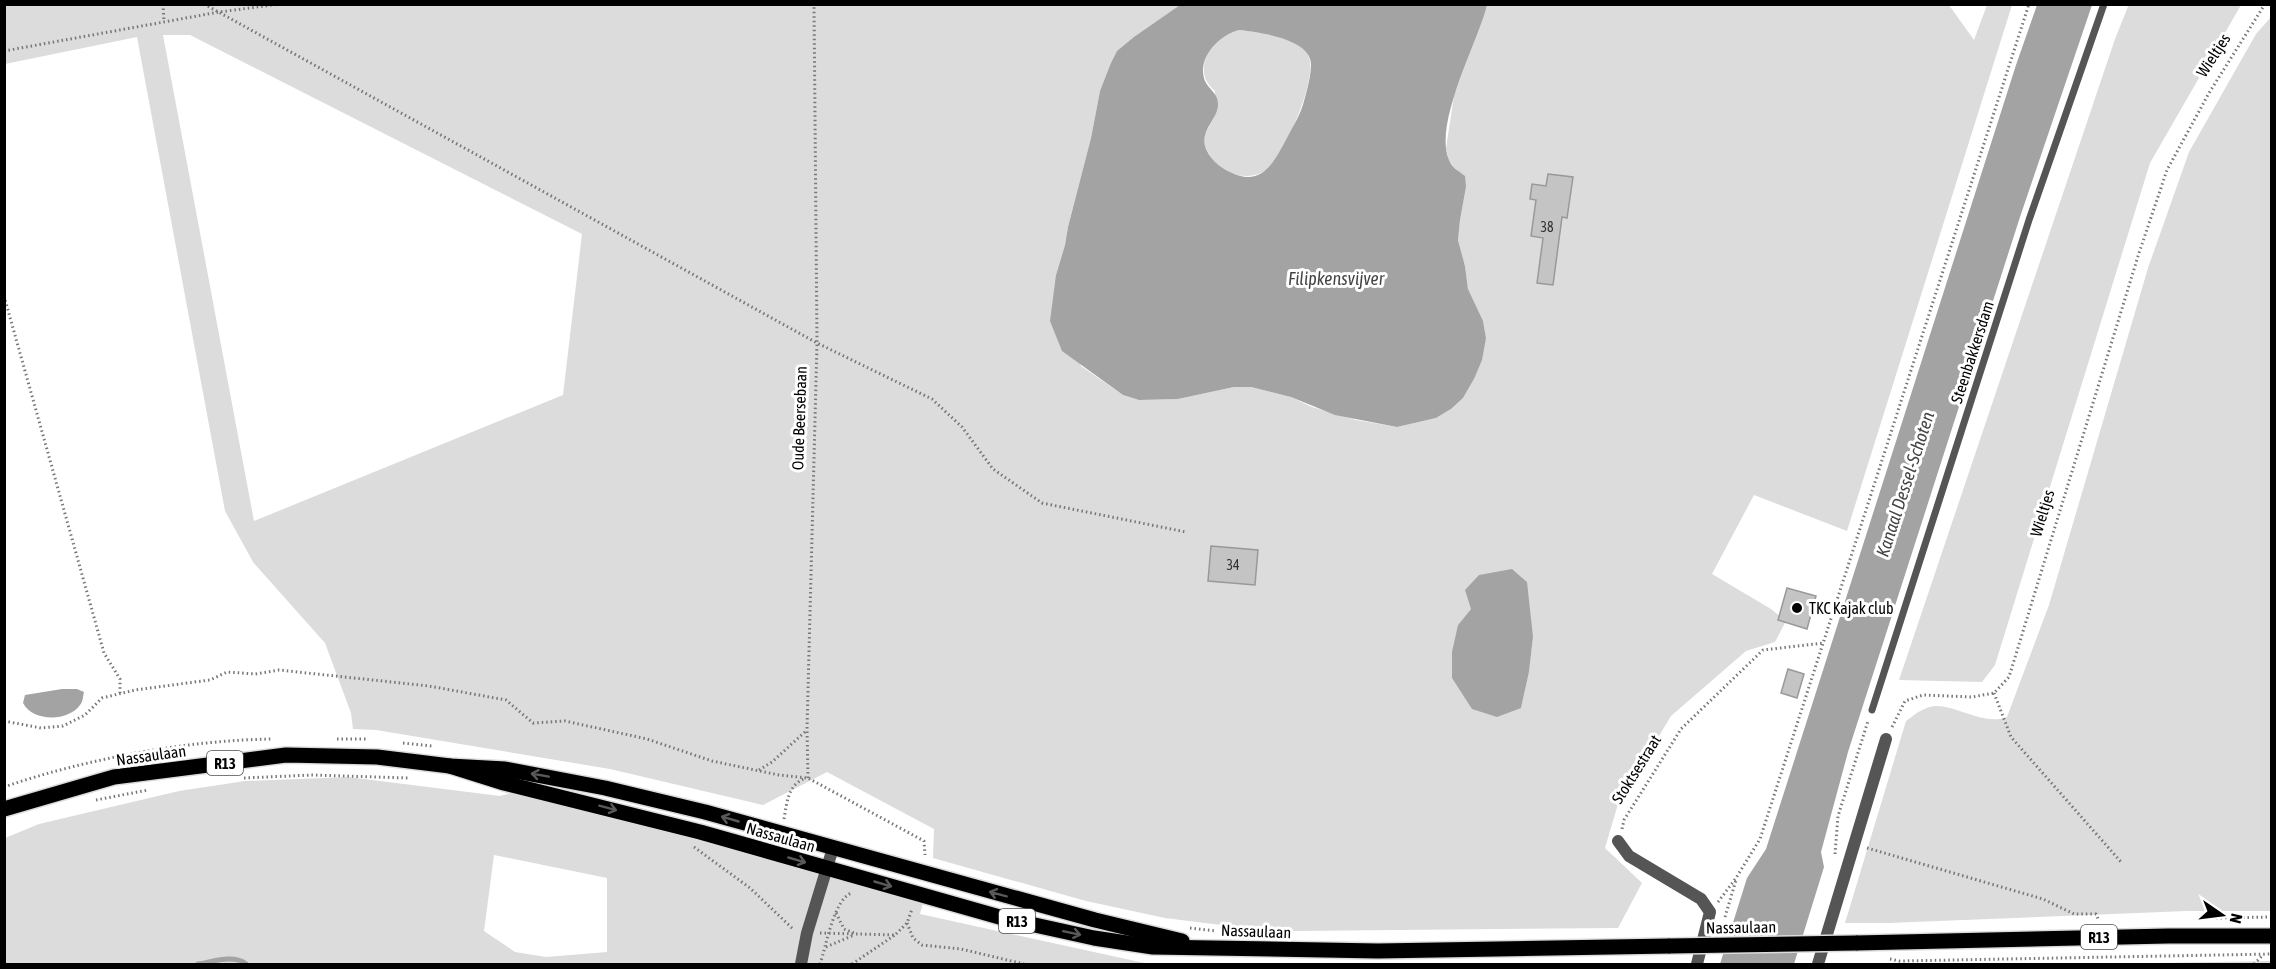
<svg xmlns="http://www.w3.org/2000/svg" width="2276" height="969" viewBox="0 0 2276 969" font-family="'Asap Condensed',sans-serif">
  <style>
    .green { fill: #dcdcdc; fill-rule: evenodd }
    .water { fill: #a3a3a3; fill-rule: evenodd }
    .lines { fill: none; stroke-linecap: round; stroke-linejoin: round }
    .stream { stroke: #a3a3a3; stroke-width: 5 }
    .building { fill: #c4c4c4; stroke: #999; stroke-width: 1.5 }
    .primary-casing { stroke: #dbdbdb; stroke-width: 18 }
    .path { stroke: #777; stroke-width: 3; stroke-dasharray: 1.5 3; stroke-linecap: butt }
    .lane { stroke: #555; stroke-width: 7 }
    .street { stroke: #555; stroke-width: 12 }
    .primary { stroke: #000; stroke-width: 15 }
    .primary-bridge-casing { stroke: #dbdbdb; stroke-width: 18; stroke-linecap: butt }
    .primary-bridge { stroke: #000; stroke-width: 15 }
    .oneway { stroke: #595959 }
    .poi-dot { fill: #000; stroke: #fff; stroke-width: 2 }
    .labels { text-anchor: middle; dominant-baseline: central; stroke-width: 6; stroke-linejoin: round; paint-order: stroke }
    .number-label { font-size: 14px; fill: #313131 }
    .shield { fill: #fff; stroke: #4c4c4c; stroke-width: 1.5 }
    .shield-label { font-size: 15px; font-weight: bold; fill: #000 }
    .street-label { font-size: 16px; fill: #000; stroke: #fff }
    .poi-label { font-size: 16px; fill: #000; stroke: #fff; text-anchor: start }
    .water-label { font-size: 18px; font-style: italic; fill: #444; stroke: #fff }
  </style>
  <rect width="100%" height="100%" fill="#fff"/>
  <g class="green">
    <path d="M 2129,4 L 2241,5 L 2150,163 L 1995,665 L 1982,682 L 1899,680 L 2115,39 Z"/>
    <path d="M 4,5 L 1180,5 L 1117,51 L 1100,91 L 1091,138 L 1068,227 L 1065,245 L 1056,275 L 1081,366 L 1123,395 L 1139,400 L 1178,399 L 1234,387 L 1251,387 L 1291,397 L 1312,407 L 1356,420 L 1397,427 L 1436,418 L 1451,409 L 1463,398 L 1474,379 L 1486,338 L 1483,322 L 1468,289 L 1465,266 L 1458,240 L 1460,220 L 1466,187 L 1458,171 L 1449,162 L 1446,148 L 1454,96 L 1487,5 L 1949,5 L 1974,40 L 1987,5 L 2012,5 L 1847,531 L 1754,495 L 1712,574 L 1771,609 L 1786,621 L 1775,642 L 1746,651 L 1671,716 L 1618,804 L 1605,848 L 1642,883 L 1618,928 L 1295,931 L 1221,925 L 1165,918 L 1086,901 L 933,858 L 934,829 L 827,772 L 763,805 L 610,769 L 376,730 L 353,729 L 351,713 L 325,643 L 253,562 L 225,511 L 137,37 L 5,64 ZM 163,35 L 190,35 L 582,234 L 563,395 L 254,521 ZM 1471,609 L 1533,637 L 1529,672 L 1521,708 L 1458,625 Z"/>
    <path d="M 2271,17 L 2271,911 L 2187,911 L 1888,923 L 1845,923 L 1906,721 C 1914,715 1925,706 1936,706 C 1959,706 1984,726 2007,717 L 2049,605 L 2148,268 L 2189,152 L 2256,34 Z"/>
    <path d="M 1239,30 C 1260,32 1293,36 1307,53 C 1321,72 1287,146 1273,164 C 1264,176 1245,179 1232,173 C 1221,169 1210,159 1206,148 C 1200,134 1212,126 1215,114 C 1217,108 1215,98 1215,91 C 1189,70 1213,37 1239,30 Z"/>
    <path d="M 348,777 L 500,796 L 519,791 L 923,903 L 920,914 L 1149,964 L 5,964 L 5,838 L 39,824 L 179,791 L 245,781 ZM 494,855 L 607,878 L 607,952 L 546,957 L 515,952 L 484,931 Z"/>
    <path d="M 2271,961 L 2271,964 L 2100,964 Z"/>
  </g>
  <g class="water">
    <path d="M 1180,5 L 1487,5 C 1478,42 1433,124 1449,160 C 1451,167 1460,172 1465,176 L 1466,187 L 1460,220 L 1458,240 L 1465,266 L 1468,289 L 1483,321 L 1486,338 L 1482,360 L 1474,379 L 1463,398 L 1451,409 L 1436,418 L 1397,427 L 1335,415 L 1291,397 L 1251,387 L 1234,387 L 1178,399 L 1139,400 L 1123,395 L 1062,351 L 1050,321 L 1056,275 L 1065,245 L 1068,227 L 1091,138 L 1100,91 L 1111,63 L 1117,51 L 1134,37 ZM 1239,30 C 1258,32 1312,39 1311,65 C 1311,75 1307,91 1304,101 C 1301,114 1293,126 1287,138 C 1274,162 1262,188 1230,172 C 1220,168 1208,157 1205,146 C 1201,129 1218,119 1218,104 C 1218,93 1209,90 1205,81 C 1196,59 1219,35 1239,30 Z"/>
    <path d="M 2037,5 L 2092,5 L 2020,217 L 1848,752 L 1821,852 L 1824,867 L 1794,964 L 1720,964 L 1747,878 L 1766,849 L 2016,65 Z"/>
    <path d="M 1512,569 L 1527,582 L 1533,637 L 1529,672 L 1521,708 L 1497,717 L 1472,709 L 1452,678 L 1452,652 L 1458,625 L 1471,609 L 1465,590 L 1479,575 Z"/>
    <path d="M 62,689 L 77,689 L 84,692 C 83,696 83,702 80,705 C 68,722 33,722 23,703 L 25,695 Z"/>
  </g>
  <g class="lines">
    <path class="stream" d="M 198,964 C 212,962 234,954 246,964"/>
  </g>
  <g class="building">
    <path d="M 1548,174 L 1573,177 L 1567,218 L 1562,217 L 1553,285 L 1537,283 L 1543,238 L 1531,236 L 1536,200 L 1530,199 L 1532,184 L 1546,186 Z"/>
    <path d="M 1211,546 L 1258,550 L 1255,585 L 1208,581 Z"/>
    <path d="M 1787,588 L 1816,596 L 1807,629 L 1778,620 Z"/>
    <path d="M 1788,669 L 1804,674 L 1797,698 L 1781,693 Z"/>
  </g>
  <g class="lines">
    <g class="primary-casing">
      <g id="primary">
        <path d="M 450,766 L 504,783 L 700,832 L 1003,918 L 1094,938 L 1153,947 L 1378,951 L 1670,946"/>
        <path d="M 4,809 L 114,777 L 286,755 L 377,757 L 450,766 L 505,769 L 605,788 L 705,812 L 1095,920 L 1182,941"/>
        <path d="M 1856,943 L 2168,936 L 2272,936"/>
      </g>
    </g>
    <g class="path">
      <path d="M 163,4 L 164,21"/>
      <path d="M 204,4 L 817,343 L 932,399 L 962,427 L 993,469 L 1042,503 L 1186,532"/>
      <path d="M 4,51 L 219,12 L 280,4"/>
      <path d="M 4,296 L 104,653 L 120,679 L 120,693"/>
      <path d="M 1994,693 L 2011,737 L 2121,862"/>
      <path d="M 4,721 L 41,728 L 63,726 L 85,715 L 102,698 L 135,690 L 210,680 L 227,672 L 255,674 L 279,670 L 429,686 L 506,700 L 533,723 L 565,721 L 647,739 L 712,761 L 779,775 L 808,778 L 924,841 L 925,855"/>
      <path d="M 1892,727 L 1905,701 L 1923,695 L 1972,697 L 1994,693 L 2009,677 L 2139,253 L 2167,170 L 2209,93 L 2265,4"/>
      <path d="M 337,739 L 366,739"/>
      <path d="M 403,743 L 432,746"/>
      <path d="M 759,770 L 772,762 L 807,730"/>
      <path d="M 244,778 L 312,775 L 408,778"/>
      <path d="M 808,778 L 807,729 L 817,343 L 814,4"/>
      <path d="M 4,787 C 85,759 188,740 273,739"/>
      <path d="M 96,800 L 148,790"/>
      <path d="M 784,819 C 787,802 788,784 806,778"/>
      <path d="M 1622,829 L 1624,820 L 1681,729 L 1763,650 L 1824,643"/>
      <path d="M 694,847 L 750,888 L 793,929"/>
      <path d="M 1867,848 L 2043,899 L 2074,914 L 2096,914 L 2099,921"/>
      <path d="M 1835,854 L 1838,816 L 1868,721"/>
      <path d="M 1718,902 L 1736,878 L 1760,839 L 2029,4"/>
      <path d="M 836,913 L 844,929 L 854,933"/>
      <path d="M 1725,917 L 1736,880"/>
      <path d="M 2216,918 L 2272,917"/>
      <path d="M 907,923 L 913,938 L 922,945 L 961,949 L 1024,964"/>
      <path d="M 1190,928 L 1216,931"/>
      <path d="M 820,933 L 895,935 L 907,923 L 912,909"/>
      <path d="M 826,947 L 854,935"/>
      <path d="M 1890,959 L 1899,961 L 2272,954"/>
      <path d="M 820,964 C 826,947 834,898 852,893"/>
      <path d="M 852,964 L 895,935"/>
      <path d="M 2254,964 L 2263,955"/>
    </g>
    <path class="lane" d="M 1872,710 L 2029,220 L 2104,4"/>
    <g class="street">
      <path d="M 1618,841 L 1629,856 L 1701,899 L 1710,912 L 1697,964"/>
      <path d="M 801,964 L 807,933 L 833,848"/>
      <path d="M 1818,964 L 1886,739"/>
    </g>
    <use href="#primary" class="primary"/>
    <g class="primary-bridge-casing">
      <path id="primary-bridge" d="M 1670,946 L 1856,943"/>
    </g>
    <use href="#primary-bridge" class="primary-bridge"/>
  </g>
  <defs><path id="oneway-shaft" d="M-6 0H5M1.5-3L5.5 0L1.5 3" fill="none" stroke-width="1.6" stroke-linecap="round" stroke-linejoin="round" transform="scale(1.5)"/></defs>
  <g class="oneway">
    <use href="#oneway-shaft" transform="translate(540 775) rotate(-170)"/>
    <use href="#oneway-shaft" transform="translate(608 808) rotate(15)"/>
    <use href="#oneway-shaft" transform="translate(730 819) rotate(-164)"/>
    <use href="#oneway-shaft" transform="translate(797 860) rotate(16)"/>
    <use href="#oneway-shaft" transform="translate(883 884) rotate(16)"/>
    <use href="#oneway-shaft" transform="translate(998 894) rotate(-165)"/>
    <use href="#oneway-shaft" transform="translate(1072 933) rotate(12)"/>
  </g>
  <circle class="poi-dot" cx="1797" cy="608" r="6"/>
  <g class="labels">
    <g class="number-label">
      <text x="1547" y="227">38</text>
      <text x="1233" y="565">34</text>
    </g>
    <g class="shield">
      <rect x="207" y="751" width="36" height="24" rx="4.5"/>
      <rect x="999" y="909" width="36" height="24" rx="4.5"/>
      <rect x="2081" y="925" width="36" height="24" rx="4.5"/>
    </g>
    <g class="shield-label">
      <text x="225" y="763">R13</text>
      <text x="1017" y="921">R13</text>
      <text x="2099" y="937">R13</text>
    </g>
    <g class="street-label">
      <text transform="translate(2213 55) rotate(-57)">Wieltjes</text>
      <text transform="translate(1972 352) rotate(-72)">Steenbakkersdam</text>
      <text transform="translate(799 418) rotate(-88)">Oude Beersebaan</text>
      <text transform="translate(2042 513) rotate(-73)">Wieltjes</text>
      <text transform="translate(151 755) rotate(-8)">Nassaulaan</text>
      <text transform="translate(1636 769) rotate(-58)">Stoktsestraat</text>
      <text transform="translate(781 837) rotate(16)">Nassaulaan</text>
      <text transform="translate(1741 927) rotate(-1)">Nassaulaan</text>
      <text transform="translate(1256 931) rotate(2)">Nassaulaan</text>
    </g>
    <g class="poi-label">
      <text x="1809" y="608">TKC Kajak club</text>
    </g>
    <g class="water-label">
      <text x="1336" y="278">Filipkensvijver</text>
      <text transform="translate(1905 484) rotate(-72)">Kanaal Dessel-Schoten</text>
    </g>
  </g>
  <rect width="2276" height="969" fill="none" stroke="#000000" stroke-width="12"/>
  <g transform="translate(2222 915) rotate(104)" stroke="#ffffff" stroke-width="4.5" paint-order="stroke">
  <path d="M0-4.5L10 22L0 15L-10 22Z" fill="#000000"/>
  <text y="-9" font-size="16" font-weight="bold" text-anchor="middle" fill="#000000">N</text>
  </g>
</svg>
